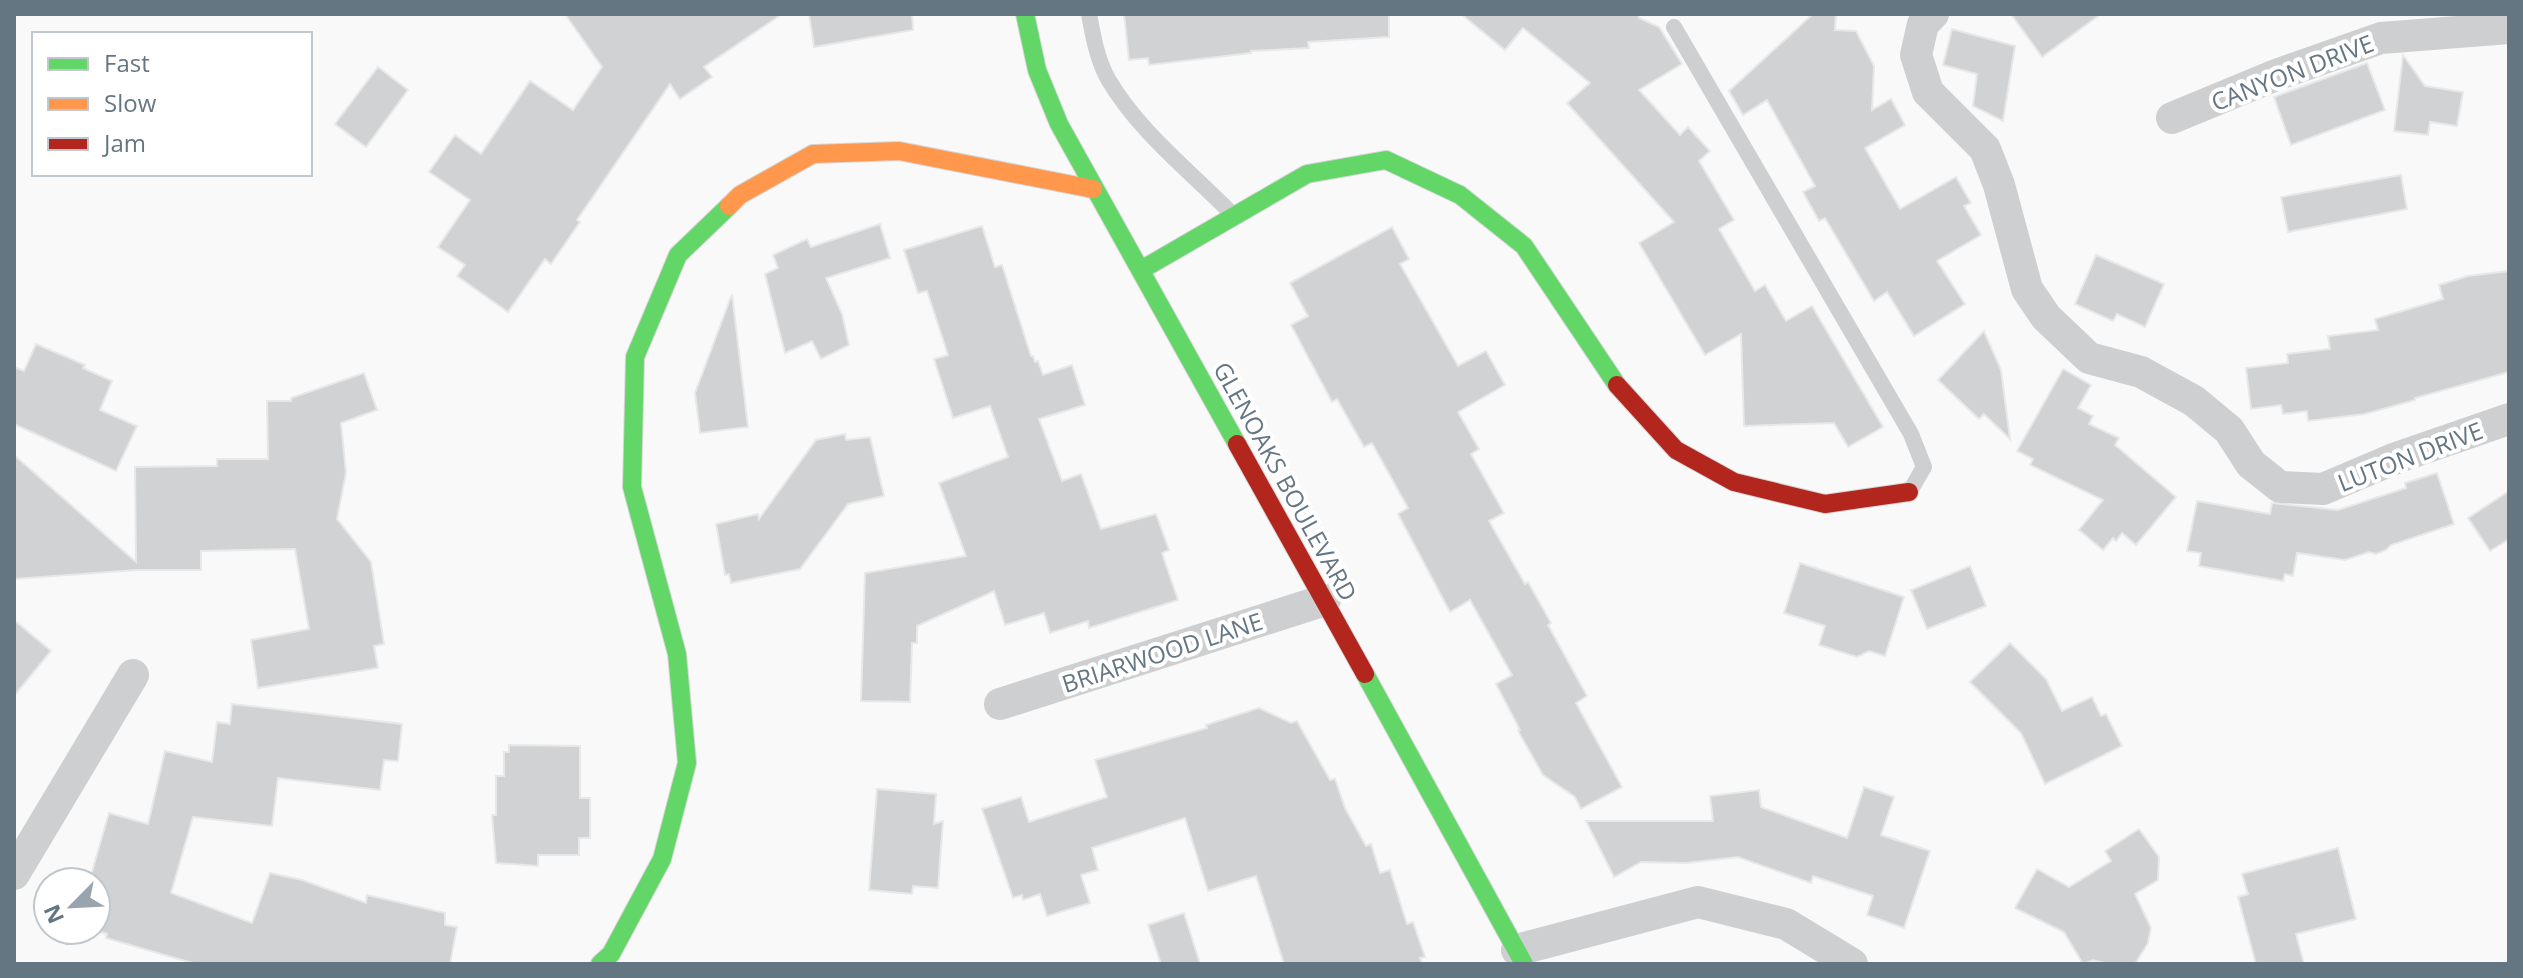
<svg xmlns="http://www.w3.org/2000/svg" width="2523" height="978" viewBox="0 0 2523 978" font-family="'Open Sans',sans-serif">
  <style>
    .building { fill: #d0d2d3; stroke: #e8e8e8; stroke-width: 2 }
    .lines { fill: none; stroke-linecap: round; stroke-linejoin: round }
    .fast-casing { stroke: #d5d6d7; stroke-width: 20 }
    .slow-casing { stroke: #d5d6d7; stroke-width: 20 }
    .jam-casing { stroke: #d5d6d7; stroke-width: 20 }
    .lane { stroke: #cecfd0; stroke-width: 16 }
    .street { stroke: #cecfd0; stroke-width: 32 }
    .fast { stroke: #63d668; stroke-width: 18 }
    .slow { stroke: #ff974d; stroke-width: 18 }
    .jam { stroke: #b3261e; stroke-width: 18 }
    .labels { text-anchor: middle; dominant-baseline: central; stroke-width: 8; stroke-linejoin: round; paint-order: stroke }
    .street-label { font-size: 24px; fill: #657683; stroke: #fff }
  </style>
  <rect width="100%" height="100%" fill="#f9f9f9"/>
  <g class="building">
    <path d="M 565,14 L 782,14 L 704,67 L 712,77 L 680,99 L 670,84 L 577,220 L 580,222 L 551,264 L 545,259 L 508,312 L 457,276 L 465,265 L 438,247 L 470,200 L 429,172 L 455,135 L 481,154 L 530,81 L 573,110 L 602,67 Z"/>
    <path d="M 809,14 L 912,14 L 913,30 L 814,47 Z"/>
    <path d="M 1124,14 L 1389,14 L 1389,37 L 1308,42 L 1309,48 L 1251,51 L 1251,53 L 1149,65 L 1148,58 L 1129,60 Z"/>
    <path d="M 1461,14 L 1638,14 L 1639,18 L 1659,27 L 1682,64 L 1639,90 L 1680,135 L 1688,127 L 1710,151 L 1699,161 L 1734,220 L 1719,229 L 1755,291 L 1765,285 L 1786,321 L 1812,306 L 1883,427 L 1848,447 L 1834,423 L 1744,426 L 1741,334 L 1705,355 L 1639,243 L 1674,222 L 1567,103 L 1590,83 L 1523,28 L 1505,50 Z"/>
    <path d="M 1813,14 L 1836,14 L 1835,30 L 1856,31 L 1874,66 L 1872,110 L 1891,99 L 1905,125 L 1865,148 L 1900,209 L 1956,177 L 1971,203 L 1964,206 L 1981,235 L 1937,261 L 1965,304 L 1914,336 L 1887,292 L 1874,301 L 1825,218 L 1819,221 L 1803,192 L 1815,186 L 1767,100 L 1743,115 L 1729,91 Z"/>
    <path d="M 2011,14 L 2101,14 L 2042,57 Z"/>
    <path d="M 1952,29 L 2015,46 L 2003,121 L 1973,106 L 1977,74 L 1943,65 Z"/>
    <path d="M 2403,55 L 2425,86 L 2463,92 L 2457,126 L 2430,122 L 2428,135 L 2394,131 Z"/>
    <path d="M 2367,63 L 2385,110 L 2291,145 L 2274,97 Z"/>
    <path d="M 378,67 L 408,90 L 366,147 L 335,124 Z"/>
    <path d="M 2401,175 L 2407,209 L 2288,232 L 2281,197 Z"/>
    <path d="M 880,224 L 890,258 L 826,278 L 842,314 L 849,345 L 821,359 L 812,341 L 785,353 L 765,274 L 778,268 L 773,255 L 807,239 L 811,247 Z"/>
    <path d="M 982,226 L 995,267 L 1002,265 L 1031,356 L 1033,356 L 1035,362 L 1038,361 L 1043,375 L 1072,365 L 1085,405 L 1039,419 L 1062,481 L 1081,474 L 1101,529 L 1156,514 L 1169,550 L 1162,553 L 1178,600 L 1089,628 L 1088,621 L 1050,633 L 1044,613 L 1005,625 L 994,591 L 917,626 L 917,643 L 912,643 L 910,702 L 861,701 L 865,573 L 966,556 L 939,483 L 1008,457 L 990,406 L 953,418 L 934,359 L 948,355 L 927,291 L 918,293 L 904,250 Z"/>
    <path d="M 1392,227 L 1409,259 L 1400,264 L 1458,366 L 1486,351 L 1505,385 L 1458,412 L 1479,449 L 1471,454 L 1504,513 L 1489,521 L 1525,584 L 1528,582 L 1551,623 L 1548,625 L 1587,696 L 1576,703 L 1622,787 L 1581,809 L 1575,797 L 1543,775 L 1518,731 L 1520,730 L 1496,684 L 1512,675 L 1470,600 L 1450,612 L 1398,514 L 1408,508 L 1372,443 L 1364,447 L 1337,399 L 1332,402 L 1291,325 L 1308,316 L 1290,283 Z"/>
    <path d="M 2096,255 L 2164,284 L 2145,327 L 2117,314 L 2113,321 L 2075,304 Z"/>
    <path d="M 2509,271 L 2509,372 L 2415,398 L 2415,400 L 2365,414 L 2308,421 L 2307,411 L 2283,414 L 2281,405 L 2251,409 L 2246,368 L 2288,363 L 2287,354 L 2330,349 L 2328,336 L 2378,330 L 2375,319 L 2443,299 L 2439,285 L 2468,276 Z"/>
    <path d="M 732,294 L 748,427 L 700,433 L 695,393 Z"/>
    <path d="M 1984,331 L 2001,370 L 2010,439 L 1984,414 L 1979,419 L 1938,380 Z"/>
    <path d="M 36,344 L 85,365 L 83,368 L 112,381 L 100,410 L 137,426 L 116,471 L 14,424 L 14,367 L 24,371 Z"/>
    <path d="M 2063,369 L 2091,385 L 2078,408 L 2093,416 L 2089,424 L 2119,438 L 2115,445 L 2176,497 L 2136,545 L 2122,533 L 2116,541 L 2113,538 L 2103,550 L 2079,530 L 2103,500 L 2030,465 L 2033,459 L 2017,451 Z"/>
    <path d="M 364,373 L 377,410 L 341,423 L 346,473 L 337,519 L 371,562 L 384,644 L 374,646 L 378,668 L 258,688 L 251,640 L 309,629 L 295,549 L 201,551 L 201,570 L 136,570 L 14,579 L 14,455 L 136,562 L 135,467 L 217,466 L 217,459 L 268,459 L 267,401 L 291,401 L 291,398 Z"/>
    <path d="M 845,434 L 846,440 L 870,437 L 884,496 L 848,504 L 800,569 L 731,583 L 729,574 L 725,575 L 716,524 L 758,514 L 759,519 L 816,440 Z"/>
    <path d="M 2437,473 L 2454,524 L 2391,545 L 2386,550 L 2376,554 L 2369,552 L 2345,560 L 2297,553 L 2293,576 L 2285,574 L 2283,581 L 2199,566 L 2201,553 L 2187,551 L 2197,501 L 2270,514 L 2272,503 L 2338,510 L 2406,488 L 2405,483 Z"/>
    <path d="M 2509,491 L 2509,539 L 2490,551 L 2468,518 Z"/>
    <path d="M 1800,563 L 1904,597 L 1885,656 L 1869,651 L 1857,657 L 1819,645 L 1825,626 L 1784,613 Z"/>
    <path d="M 1970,566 L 1986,606 L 1927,629 L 1911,590 Z"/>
    <path d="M 14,620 L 51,651 L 14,696 Z"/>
    <path d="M 2010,643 L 2046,679 L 2062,711 L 2092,697 L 2101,716 L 2106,714 L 2122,746 L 2045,784 L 2021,733 L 1970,682 Z"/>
    <path d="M 232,704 L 402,724 L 398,761 L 384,760 L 380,790 L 278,778 L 272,826 L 193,817 L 171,893 L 252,923 L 270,873 L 302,880 L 366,903 L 367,895 L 445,913 L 445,925 L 457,927 L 450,964 L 196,964 L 106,938 L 107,934 L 95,930 L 96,882 L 78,882 L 81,872 L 91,875 L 109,813 L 148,824 L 165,751 L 212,762 L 217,722 L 230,724 Z"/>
    <path d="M 1259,708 L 1291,723 L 1297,721 L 1330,780 L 1335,779 L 1345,808 L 1366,846 L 1371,844 L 1380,873 L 1390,870 L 1407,924 L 1413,922 L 1425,957 L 1420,958 L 1422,964 L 1284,964 L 1256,876 L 1208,891 L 1185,818 L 1092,848 L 1098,870 L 1081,875 L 1090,903 L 1047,916 L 1040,894 L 1023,900 L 1022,895 L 1013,898 L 982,809 L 1021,797 L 1029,822 L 1107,797 L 1095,760 L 1207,728 L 1206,725 Z"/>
    <path d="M 509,745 L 580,746 L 580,798 L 590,798 L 590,838 L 579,838 L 579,855 L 538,855 L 538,866 L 496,863 L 492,815 L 496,815 L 496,776 L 504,776 L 504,752 L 509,752 Z"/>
    <path d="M 1864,787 L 1894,797 L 1881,835 L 1930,851 L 1904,928 L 1867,915 L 1873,896 L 1813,876 L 1811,883 L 1738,857 L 1686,863 L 1641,862 L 1614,877 L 1586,821 L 1713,821 L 1710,796 L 1759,790 L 1761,807 L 1847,838 Z"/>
    <path d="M 877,789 L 936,794 L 934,824 L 943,821 L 938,888 L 913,886 L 912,894 L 869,890 Z"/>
    <path d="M 2139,829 L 2159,857 L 2158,880 L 2135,894 L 2151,928 L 2148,943 L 2135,964 L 2108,964 L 2093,960 L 2083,964 L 2064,932 L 2015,908 L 2037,869 L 2069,887 L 2111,861 L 2105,851 Z"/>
    <path d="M 2338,848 L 2356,919 L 2296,934 L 2304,964 L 2256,964 L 2238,897 L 2248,894 L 2242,874 Z"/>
    <path d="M 1184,913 L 1200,964 L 1161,964 L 1148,925 Z"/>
  </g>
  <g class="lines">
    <g class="fast-casing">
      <g id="fast">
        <path d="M 1025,14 L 1037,70 L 1059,124 L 1237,444"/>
        <path d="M 1141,270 L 1307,174 L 1386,160 L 1460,195 L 1524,246 L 1617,385"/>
        <path d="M 1365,674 L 1524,964"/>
        <path d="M 600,964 L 611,954 L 662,859 L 687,763 L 677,654 L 632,487 L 635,357 L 678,255 L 729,206"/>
      </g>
    </g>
    <g class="slow-casing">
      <path id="slow" d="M 729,206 L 740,195 L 813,154 L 899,151 L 1093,189"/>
    </g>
    <g class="jam-casing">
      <g id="jam">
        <path d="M 1617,385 L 1676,450 L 1734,482 L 1825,504 L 1909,492"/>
        <path d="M 1237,444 L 1365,674"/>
      </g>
    </g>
    <g class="lane">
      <path d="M 1089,14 C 1093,36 1097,59 1108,79 C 1139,132 1190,171 1233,215"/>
      <path d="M 1674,27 L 1911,434 L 1924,467 L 1910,491"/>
    </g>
    <g class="street">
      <path d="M 1933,14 L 1923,24 L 1916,55 L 1928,92 L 1985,149 L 1999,185 L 2027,289 L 2046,317 L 2089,358 L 2141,372 L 2194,401 L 2229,430 L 2251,464 L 2280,487 L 2323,489 L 2396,458 L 2509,419"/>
      <path d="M 2172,118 L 2276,75 L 2381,38 L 2509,28"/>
      <path d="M 1000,704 L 1325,600"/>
      <path d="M 14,874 L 133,675"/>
      <path d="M 1517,950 L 1698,902 L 1786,924 L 1852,964"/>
    </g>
    <use href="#fast" class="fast"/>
    <use href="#slow" class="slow"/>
    <use href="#jam" class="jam"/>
  </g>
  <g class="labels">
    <g class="street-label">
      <text transform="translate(2292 72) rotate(-21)">CANYON DRIVE</text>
      <text transform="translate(2410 456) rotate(-21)">LUTON DRIVE</text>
      <text transform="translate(1286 481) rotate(61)">GLENOAKS BOULEVARD</text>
      <text transform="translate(1162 652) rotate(-18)">BRIARWOOD LANE</text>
    </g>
  </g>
  <rect width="2523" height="978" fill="none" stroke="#657683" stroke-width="32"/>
  <rect x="32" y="32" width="280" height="144" fill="#ffffff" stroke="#c1c8cd" stroke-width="2"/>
  <rect x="48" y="58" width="40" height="12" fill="#63d668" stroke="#c1c8cd" stroke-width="2"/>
  <text x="104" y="72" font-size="24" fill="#657683">Fast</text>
  <rect x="48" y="98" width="40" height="12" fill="#ff974d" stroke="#c1c8cd" stroke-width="2"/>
  <text x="104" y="112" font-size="24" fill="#657683">Slow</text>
  <rect x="48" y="138" width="40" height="12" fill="#b3261e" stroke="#c1c8cd" stroke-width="2"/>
  <text x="104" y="152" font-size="24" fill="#657683">Jam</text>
  <g transform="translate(72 906) rotate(246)"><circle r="38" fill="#ffffff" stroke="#c1c8cd" stroke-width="2"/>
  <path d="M0-6L14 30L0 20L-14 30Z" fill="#99a4ac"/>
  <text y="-12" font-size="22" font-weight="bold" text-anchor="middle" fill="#657683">N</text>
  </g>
</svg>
